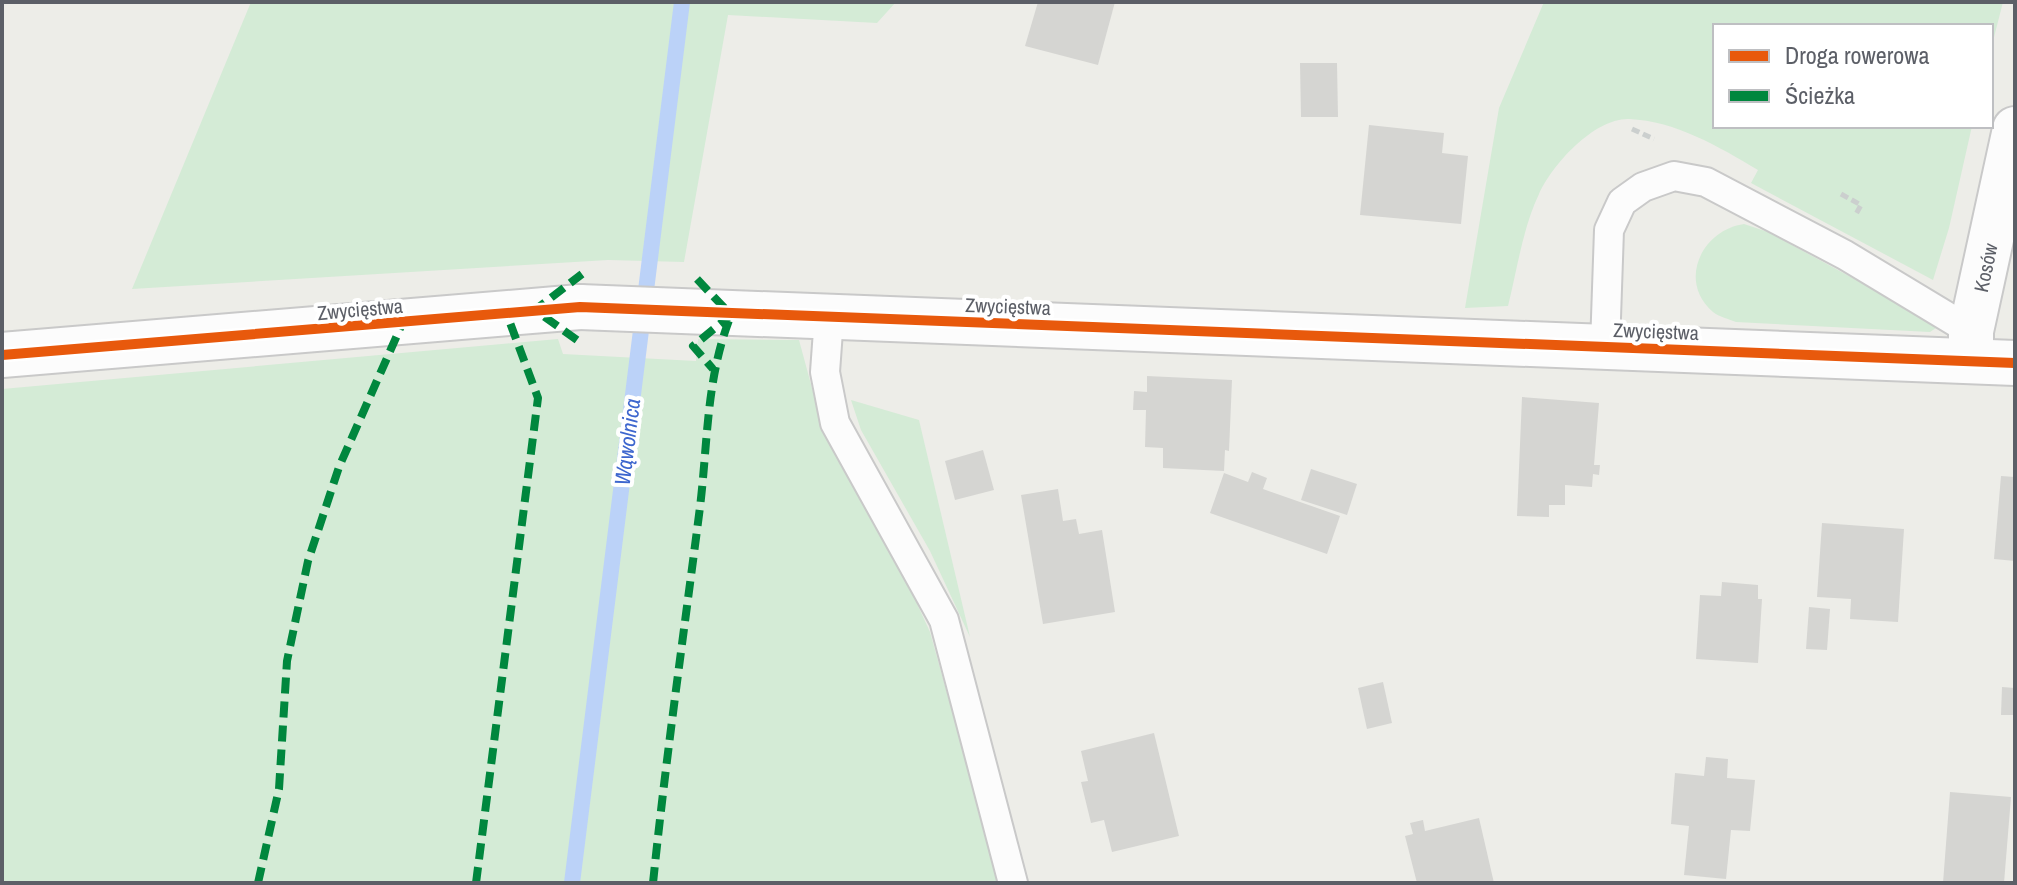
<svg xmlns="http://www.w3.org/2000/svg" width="2017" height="885" viewBox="0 0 2017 885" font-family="'Archivo Narrow',sans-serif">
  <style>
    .green { fill: #d4ebd6 }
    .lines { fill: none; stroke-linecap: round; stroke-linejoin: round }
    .stream { stroke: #bbd2f8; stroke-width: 16 }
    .building { fill: #d5d5d2 }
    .service-casing { stroke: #c9c9c9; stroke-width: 32 }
    .minor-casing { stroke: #c9c9c9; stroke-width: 48 }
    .tertiary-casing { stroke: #c9c9c9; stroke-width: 48 }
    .path { stroke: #cbcfce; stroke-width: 5; stroke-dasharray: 8 4; stroke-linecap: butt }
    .service { stroke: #fcfcfc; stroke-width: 28 }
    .minor { stroke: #fcfcfc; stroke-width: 44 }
    .tertiary { stroke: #fcfcfc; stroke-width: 44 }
    .quiet { stroke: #00873e; stroke-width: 8; stroke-dasharray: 16 8; stroke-linecap: butt }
    .cycleway-casing { stroke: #fff; stroke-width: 15 }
    .cycleway { stroke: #e8590c; stroke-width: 10 }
    .labels { text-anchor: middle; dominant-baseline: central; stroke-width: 8; stroke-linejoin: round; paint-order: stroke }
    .street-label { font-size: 20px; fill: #5c5f67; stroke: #fff }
    .water-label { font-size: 22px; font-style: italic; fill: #3d66ce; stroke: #fff }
  </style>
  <rect width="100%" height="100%" fill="#edede8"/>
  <g class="green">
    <path d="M 251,2 L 896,2 L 877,23 L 728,15 L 684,262 L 608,260 L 132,289 Z"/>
    <path d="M 1544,2 L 2003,2 L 1991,49 L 1991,26 L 1715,26 L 1715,126 L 1972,126 L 1949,228 L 1933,280 L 1751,183 L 1758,170 C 1719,147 1676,121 1629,119 C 1594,118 1552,165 1539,194 C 1523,227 1517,270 1508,306 L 1465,308 L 1499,108 Z"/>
    <path d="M 1744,224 L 1768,232 L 1917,313 L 1936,328 L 1930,332 L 1736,322 C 1729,319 1719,317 1713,312 C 1677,281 1702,230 1744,224 Z"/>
    <path d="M 558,339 L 563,354 L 696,361 L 698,339 L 799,340 L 822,425 L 891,547 L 930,632 L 1000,883 L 2,883 L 2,389 Z"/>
    <path d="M 851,400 L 919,420 L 970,637 L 930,551 L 861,430 Z"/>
  </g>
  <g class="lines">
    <path class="stream" d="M 572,883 L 682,2"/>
  </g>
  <g class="building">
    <path d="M 1038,2 L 1115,2 L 1098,65 L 1025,46 Z"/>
    <path d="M 1300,63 L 1337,63 L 1338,117 L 1301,117 Z"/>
    <path d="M 1369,125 L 1444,133 L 1442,153 L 1468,156 L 1461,224 L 1360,215 Z"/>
    <path d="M 1147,376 L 1232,380 L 1229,451 L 1225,450 L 1224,471 L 1163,468 L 1163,448 L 1145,447 L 1146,410 L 1133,410 L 1134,391 L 1147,392 Z"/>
    <path d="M 1522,397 L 1599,403 L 1594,465 L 1600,465 L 1599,475 L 1593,474 L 1592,487 L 1565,485 L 1565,505 L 1549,505 L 1549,517 L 1517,516 Z"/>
    <path d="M 983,450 L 994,490 L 955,500 L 945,461 Z"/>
    <path d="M 1311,469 L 1357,484 L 1347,515 L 1301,500 Z"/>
    <path d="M 1252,472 L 1267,478 L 1263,489 L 1340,516 L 1327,554 L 1210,513 L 1224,473 L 1248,482 Z"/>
    <path d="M 2001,476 L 2015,477 L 2015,561 L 1994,559 Z"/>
    <path d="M 1058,489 L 1063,521 L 1076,519 L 1079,534 L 1102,530 L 1115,612 L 1043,624 L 1021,495 Z"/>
    <path d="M 1822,523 L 1904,529 L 1898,622 L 1850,619 L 1851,599 L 1817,597 Z"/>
    <path d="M 1722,582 L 1758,585 L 1758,599 L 1762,599 L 1758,663 L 1696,659 L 1700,595 L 1721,596 Z"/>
    <path d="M 1809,607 L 1830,609 L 1827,650 L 1806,649 Z"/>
    <path d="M 1383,682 L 1392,723 L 1367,729 L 1358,688 Z"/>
    <path d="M 2002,687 L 2015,688 L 2015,715 L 2001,715 Z"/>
    <path d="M 1154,733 L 1179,836 L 1112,852 L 1104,820 L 1091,823 L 1081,782 L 1088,781 L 1081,751 Z"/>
    <path d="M 1706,757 L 1728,759 L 1727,778 L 1755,780 L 1750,831 L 1731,830 L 1726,879 L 1684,875 L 1689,826 L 1671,824 L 1675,773 L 1704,776 Z"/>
    <path d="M 1950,792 L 2011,797 L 2004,883 L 1943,883 Z"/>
    <path d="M 1479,818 L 1494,883 L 1417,883 L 1405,836 L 1413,834 L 1410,823 L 1423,820 L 1425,831 Z"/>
  </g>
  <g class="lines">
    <g class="service-casing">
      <g id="service">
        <path d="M 829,317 L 825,372 L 835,423 L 944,620 L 1013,883"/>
        <path d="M 1605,347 L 1609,230 L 1622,202 L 1643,187 L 1674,176 L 1706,182 L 1845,255 L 1971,331"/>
      </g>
    </g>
    <g class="minor-casing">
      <g id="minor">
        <path d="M 2,355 L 580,307"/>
        <path id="s1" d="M 1971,360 L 1971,331 L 2015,129"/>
      </g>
    </g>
    <g class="tertiary-casing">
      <path id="tertiary" d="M 580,307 L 2015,363"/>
    </g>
    <g class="path">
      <path d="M 1632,129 L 1654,139"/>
      <path d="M 1841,194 L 1861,205 L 1855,216"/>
    </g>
    <use href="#service" class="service"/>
    <use href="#minor" class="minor"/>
    <use href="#tertiary" class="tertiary"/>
    <g class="quiet">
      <path d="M 697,279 L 731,315 L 693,346 L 713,369"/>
      <path d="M 577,340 L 535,310 L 582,274"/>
      <path d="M 258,883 L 279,789 L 287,661 L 308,561 L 339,467 L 402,324"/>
      <path d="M 476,883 L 538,398 L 506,312"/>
      <path d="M 653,883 C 666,757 684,632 700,507 C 708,441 706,378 731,315"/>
    </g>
    <g class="cycleway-casing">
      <path id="cycleway" d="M 2,355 L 580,307 L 2015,363"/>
    </g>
    <use href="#cycleway" class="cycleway"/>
  </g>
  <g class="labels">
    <g class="street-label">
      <text stroke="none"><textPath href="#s1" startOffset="94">Kosów</textPath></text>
      <text transform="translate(1008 306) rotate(2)">Zwycięstwa</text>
      <text transform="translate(360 309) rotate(-5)">Zwycięstwa</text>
      <text transform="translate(1656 331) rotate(2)">Zwycięstwa</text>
    </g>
    <g class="water-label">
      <text transform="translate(627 442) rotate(-83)">Wąwolnica</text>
    </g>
  </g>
  <rect width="2017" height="885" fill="none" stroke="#5c5f67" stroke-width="8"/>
  <rect x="1713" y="24" width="280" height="104" fill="#ffffff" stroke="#bebfc2" stroke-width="2"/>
  <rect x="1729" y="50" width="40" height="12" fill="#e8590c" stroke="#bebfc2" stroke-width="2"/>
  <text x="1785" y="64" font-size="24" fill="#5c5f67">Droga rowerowa</text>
  <rect x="1729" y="90" width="40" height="12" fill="#00873e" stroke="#bebfc2" stroke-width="2"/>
  <text x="1785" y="104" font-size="24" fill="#5c5f67">Ścieżka</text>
</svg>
